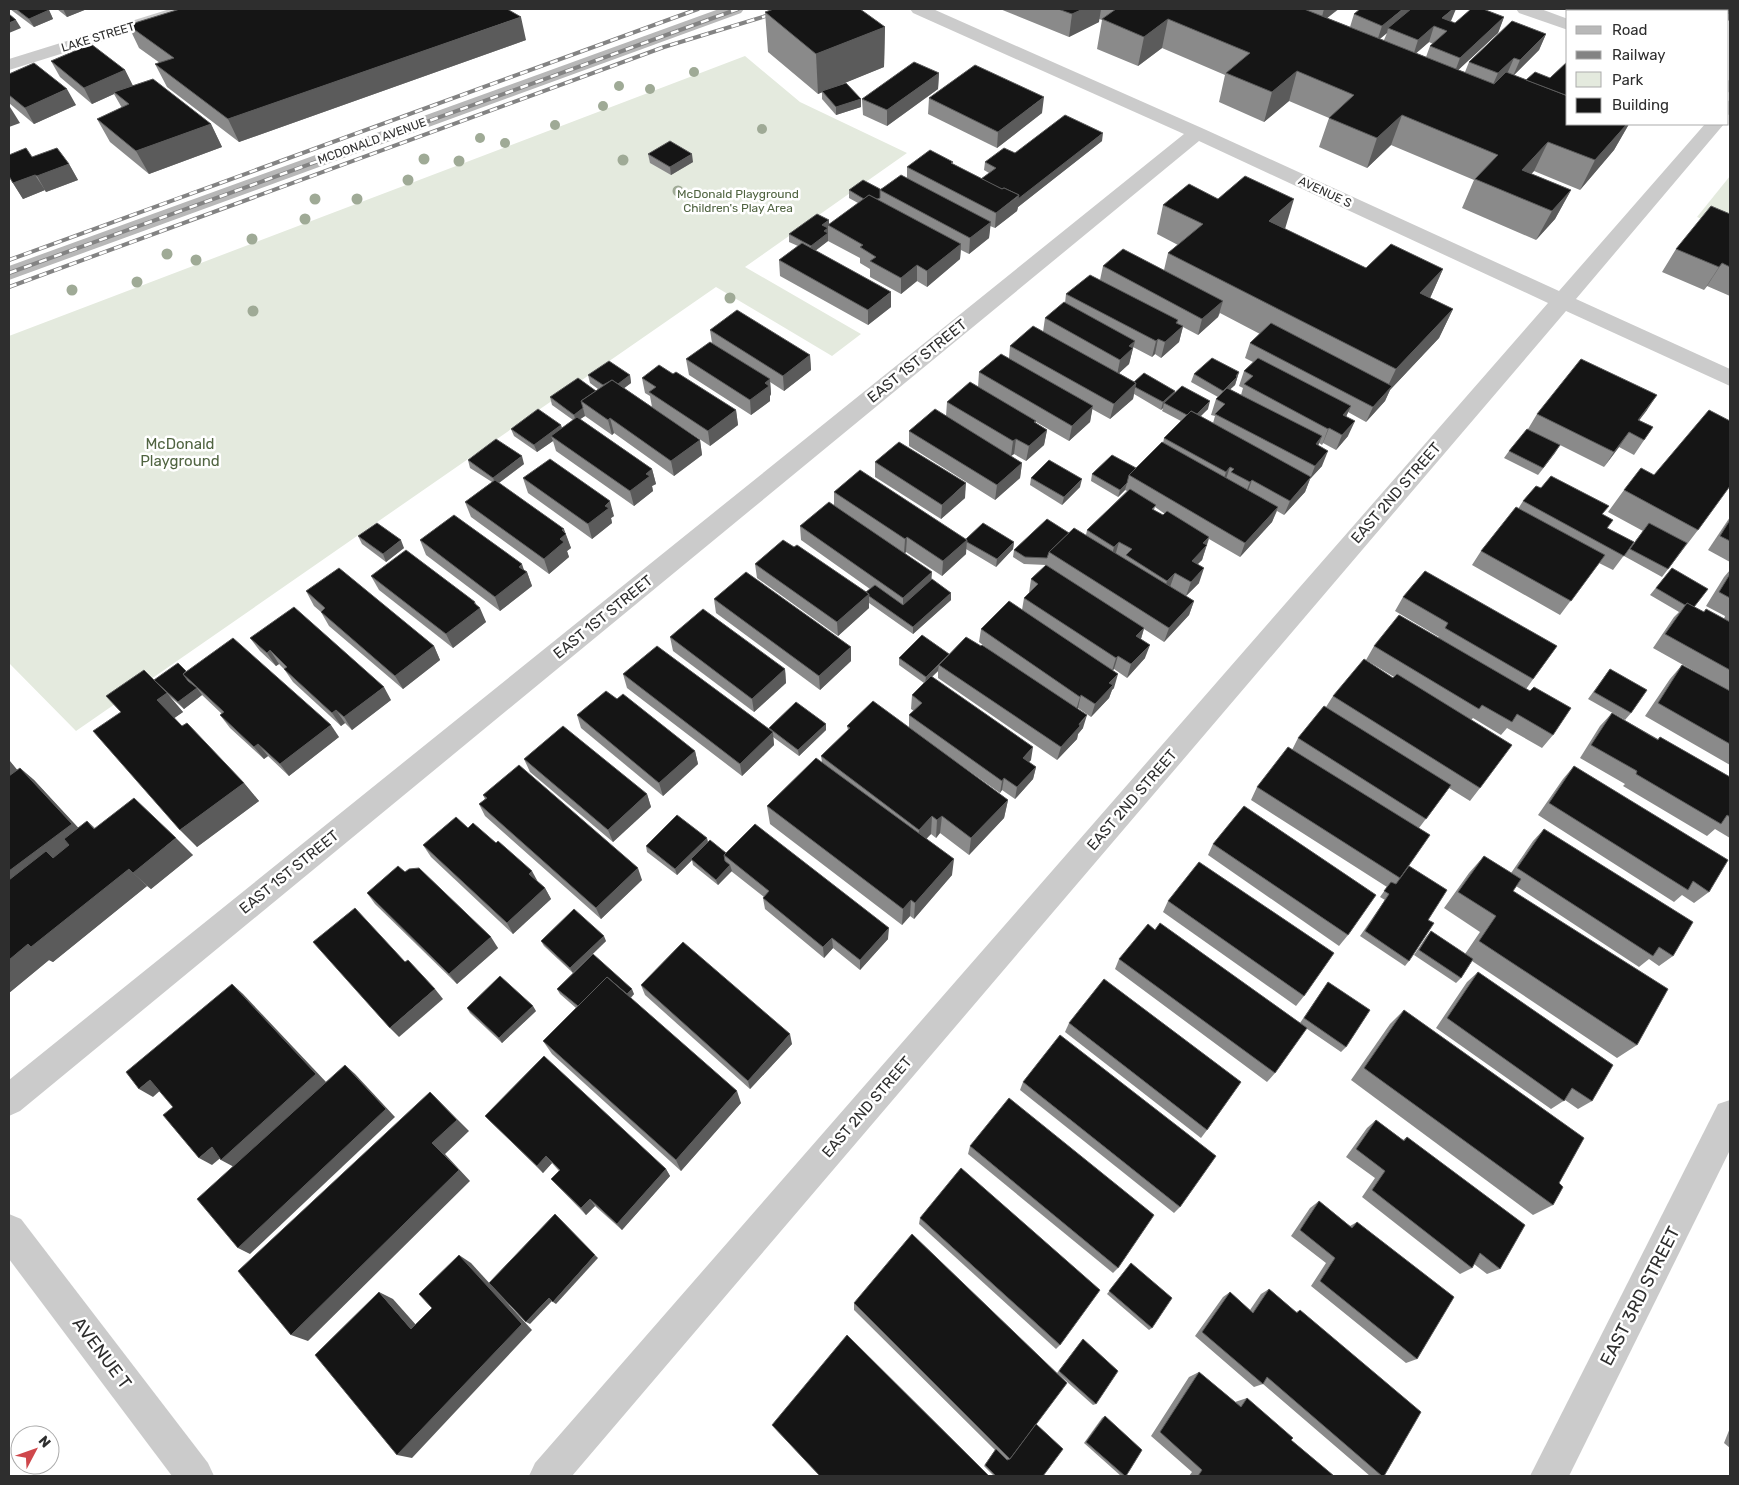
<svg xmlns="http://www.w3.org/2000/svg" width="1739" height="1485" viewBox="0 0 1739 1485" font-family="Rubik,sans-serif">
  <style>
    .green { fill: #e4eade }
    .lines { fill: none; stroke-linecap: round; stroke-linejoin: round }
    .minor { fill: #cbcbcb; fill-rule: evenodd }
    .secondary { fill: #b8b8b8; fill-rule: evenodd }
    .rail-casing { stroke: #838383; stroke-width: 4 }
    .rail { stroke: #fff; stroke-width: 2.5; stroke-dasharray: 8; stroke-linecap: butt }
    .tree { fill: #9faa96 }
    .wall { fill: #8a8a8a; fill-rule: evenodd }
    .shaded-wall { fill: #5b5b5b }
    .building { fill: #151515; stroke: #5b5b5b }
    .labels { text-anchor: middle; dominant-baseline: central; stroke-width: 5; stroke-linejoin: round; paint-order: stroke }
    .far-street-label { font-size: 12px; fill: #2e2e2e; stroke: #fff }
    .far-park-label { font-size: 12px; fill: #506441; stroke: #fff }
    .street-label { font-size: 15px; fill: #2e2e2e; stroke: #fff }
    .park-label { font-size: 15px; fill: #506441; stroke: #fff }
    .near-street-label { font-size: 18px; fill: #2e2e2e; stroke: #fff }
  </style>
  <rect width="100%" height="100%" fill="#fff"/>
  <g class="green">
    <path d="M 745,56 L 800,102 L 907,153 L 745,267 L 861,334 L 832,356 L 716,287 L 76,731 L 9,663 L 9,336 Z"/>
    <path d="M 1730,176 L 1730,231 L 1697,217 Z"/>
  </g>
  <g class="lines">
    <g class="minor">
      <path d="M 170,9 L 196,9 L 193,13 L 9,70 L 9,59 Z"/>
      <path d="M 910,9 L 933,9 L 1204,129 L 1559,291 L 1705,124 L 1724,124 L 1576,299 L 1730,369 L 1730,386 L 1566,311 L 572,1476 L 529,1476 L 535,1463 L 1548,303 L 1199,141 L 20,1111 L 9,1116 L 9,1080 L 1184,134 L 913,13 Z"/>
      <path d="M 1516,9 L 1541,9 L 1568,19 L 1568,30 L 1519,13 Z"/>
      <path d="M 1728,80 L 1730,81 L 1730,93 L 1728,92 Z"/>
      <path d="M 1730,100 L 1730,114 L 1728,115 L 1728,101 Z"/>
      <path d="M 1730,1100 L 1730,1150 L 1569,1476 L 1530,1476 L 1718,1104 Z"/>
      <path d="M 9,1214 L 21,1219 L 208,1463 L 214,1476 L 172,1476 L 9,1259 Z"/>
    </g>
    <path class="secondary" d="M 719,9 L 744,9 L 741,13 L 9,280 L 9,266 Z"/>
    <g class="rail-casing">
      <g id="rail">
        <path d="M 9,260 L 698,9"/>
        <path d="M 9,273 L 738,9"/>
        <path d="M 9,287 L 664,47 L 789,9"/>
      </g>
    </g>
    <use href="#rail" class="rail"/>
  </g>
  <g class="tree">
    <circle cx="694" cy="72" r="5"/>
    <circle cx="619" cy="86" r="5"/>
    <circle cx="650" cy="89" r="5"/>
    <circle cx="603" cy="106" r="5"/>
    <circle cx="555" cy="125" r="5"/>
    <circle cx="762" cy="129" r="5"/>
    <circle cx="480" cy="138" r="5"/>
    <circle cx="505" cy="143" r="5"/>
    <circle cx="424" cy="159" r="5.5"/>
    <circle cx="623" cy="160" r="5.5"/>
    <circle cx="459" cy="161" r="5.5"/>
    <circle cx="408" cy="180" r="5.5"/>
    <circle cx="678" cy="191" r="5.5"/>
    <circle cx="315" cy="199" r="5.5"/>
    <circle cx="357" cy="199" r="5.5"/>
    <circle cx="711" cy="209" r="5.5"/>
    <circle cx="305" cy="219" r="5.5"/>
    <circle cx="252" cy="239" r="5.5"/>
    <circle cx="167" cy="254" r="5.5"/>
    <circle cx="196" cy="260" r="5.5"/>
    <circle cx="137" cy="282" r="5.5"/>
    <circle cx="72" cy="290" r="5.5"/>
    <circle cx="730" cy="298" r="5.5"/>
    <circle cx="253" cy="311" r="5.5"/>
  </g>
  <g class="wall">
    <path d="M 10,9 L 46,9 L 49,10 L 53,19 L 34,27 Z"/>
    <path d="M 57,9 L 87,9 L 67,17 Z"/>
    <path d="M 1000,9 L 1339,9 L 1327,18 L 1350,27 L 1354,14 L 1451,21 L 1450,22 L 1455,23 L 1504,17 L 1498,33 L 1458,70 L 1465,72 L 1469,62 L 1546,34 L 1539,50 L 1514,75 L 1568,124 L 1629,124 L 1614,150 L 1580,190 L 1534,171 L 1531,174 L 1571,190 L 1555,219 L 1536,240 L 1462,208 L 1474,180 L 1391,145 L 1367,168 L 1319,147 L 1329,118 L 1289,101 L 1264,122 L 1219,102 L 1225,75 L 1162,48 L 1138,66 L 1097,49 L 1102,20 L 1099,19 L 1099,22 L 1069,37 ZM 1387,33 L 1384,40 L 1380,39 ZM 1429,42 L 1433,44 L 1430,46 L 1426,57 L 1416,53 Z"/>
    <path d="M 1630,9 L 1730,9 L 1730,18 L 1728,21 L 1728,11 L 1637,11 Z"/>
    <path d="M 765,12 L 885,27 L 884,67 L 834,87 L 861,99 L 861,107 L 836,115 L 822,99 L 822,92 L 818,94 L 768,52 Z"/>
    <path d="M 128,25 L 526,40 L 239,142 L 167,87 L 155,64 L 160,63 L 139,48 Z"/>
    <path d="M 51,61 L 125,70 L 133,86 L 211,124 L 222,147 L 149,174 L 110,142 L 97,119 L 122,108 L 114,94 L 92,104 L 60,77 Z"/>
    <path d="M 939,73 L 938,89 L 887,126 L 863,115 L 862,99 Z"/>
    <path d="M 9,74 L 76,105 L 34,124 L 9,103 Z"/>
    <path d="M 929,98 L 1042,113 L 997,148 L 928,114 Z"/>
    <path d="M 1102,141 L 1018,207 L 1017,211 L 995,228 L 990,226 L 989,238 L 969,254 L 961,250 L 960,259 L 927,287 L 917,281 L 901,294 L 870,277 L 870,269 L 860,263 L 860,258 L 828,241 L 828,233 L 828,241 L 815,251 L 891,307 L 868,325 L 780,276 L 779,260 L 798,246 L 789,242 L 789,234 L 829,220 L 829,225 L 858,203 L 849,198 L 849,190 L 880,189 L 907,178 L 907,167 L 953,164 L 981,179 L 989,173 L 984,170 L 985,162 L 1015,153 Z"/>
    <path d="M 648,154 L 693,162 L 671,175 L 650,163 Z"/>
    <path d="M 9,155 L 32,157 L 69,164 L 78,180 L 46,192 L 45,190 L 23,199 L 9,177 Z"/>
    <path d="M 1218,199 L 1285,229 L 1366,268 L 1443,269 L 1430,298 L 1453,309 L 1439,338 L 1390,390 L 1385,401 L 1366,422 L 1348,412 L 1346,417 L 1348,436 L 1336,450 L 1323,443 L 1322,445 L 1319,443 L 1318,445 L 1322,466 L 1310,479 L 1305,492 L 1284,515 L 1277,511 L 1272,522 L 1240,557 L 1209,539 L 1202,560 L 1197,564 L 1199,583 L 1186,596 L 1194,601 L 1189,615 L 1164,642 L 1144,629 L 1141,639 L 1145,658 L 1127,678 L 1114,669 L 1112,671 L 1114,688 L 1112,690 L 1109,698 L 1091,717 L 1078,708 L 1083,728 L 1078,734 L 1077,739 L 1057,760 L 938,678 L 938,671 L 932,677 L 1031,760 L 1029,762 L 1036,767 L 1033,779 L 1015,799 L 1002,790 L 1000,793 L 952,759 L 1008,800 L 1004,818 L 969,855 L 940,833 L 936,838 L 931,834 L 926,838 L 952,875 L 914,919 L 910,916 L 902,925 L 770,824 L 767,806 L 822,762 L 821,756 L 848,730 L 847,726 L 909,728 L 909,715 L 914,711 L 911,709 L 912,695 L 924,683 L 899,665 L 899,658 L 949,654 L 981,646 L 992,652 L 979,642 L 981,629 L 1022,610 L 1024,598 L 1029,593 L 1031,579 L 1046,565 L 1024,564 L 1013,557 L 1014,550 L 1069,533 L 1086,535 L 1087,530 L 1127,491 L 1125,490 L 1118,497 L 1091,481 L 1092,474 L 1136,468 L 1163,443 L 1164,438 L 1181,421 L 1162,411 L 1163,408 L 1161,410 L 1134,394 L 1133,399 L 1110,419 L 1092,409 L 1090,422 L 1069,441 L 1036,422 L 1036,423 L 1047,430 L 1044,445 L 1026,461 L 1014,454 L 1011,456 L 1022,463 L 1020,478 L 995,500 L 909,446 L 909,431 L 946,416 L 947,402 L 978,387 L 979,372 L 1009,358 L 1010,346 L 1043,332 L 1045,318 L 1065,303 L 1066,294 L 1100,280 L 1103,266 L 1164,270 L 1168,253 L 1178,245 L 1157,234 L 1163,205 ZM 1220,313 L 1260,334 L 1250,343 L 1245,358 L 1253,362 L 1244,371 L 1239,386 L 1243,388 L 1241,395 L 1230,389 L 1235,385 L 1239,372 L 1194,374 L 1191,382 L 1218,397 L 1216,399 L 1211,415 L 1215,416 L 1213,423 L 1200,416 L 1208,409 L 1175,392 L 1134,382 L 1119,373 L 1129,364 L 1133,347 L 1152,357 L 1155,354 L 1161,358 L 1179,342 L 1183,327 L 1198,335 L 1218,317 ZM 1155,507 L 1165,514 L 1163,515 L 1154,510 Z"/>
    <path d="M 1730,214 L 1730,296 L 1707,286 L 1704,290 L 1662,272 L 1676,249 Z"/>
    <path d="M 710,330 L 810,355 L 811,370 L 784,391 L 770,382 L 771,394 L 770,396 L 770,401 L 751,415 L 689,375 L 686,359 L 712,343 Z"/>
    <path d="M 673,374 L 736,410 L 738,425 L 710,446 L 672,421 L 700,440 L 702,455 L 674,476 L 614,433 L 612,435 L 585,416 L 580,419 L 652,469 L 656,484 L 652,486 L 653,491 L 634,506 L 556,451 L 553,441 L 537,452 L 514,436 L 511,429 L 561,425 L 562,428 L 573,420 L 552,405 L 550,397 L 596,391 L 598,389 L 590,383 L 588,375 L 630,375 L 631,383 L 624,388 L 652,407 L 650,396 L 645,393 L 642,378 Z"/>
    <path d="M 1647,410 L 1639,420 L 1653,427 L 1634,455 L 1619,447 L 1604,467 L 1542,436 L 1560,445 L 1538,475 L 1504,458 L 1509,451 L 1528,429 L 1537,414 Z"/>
    <path d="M 468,460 L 524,464 L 499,483 L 565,533 L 571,548 L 567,551 L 569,557 L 549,574 L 471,517 L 465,502 L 492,482 L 470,468 Z"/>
    <path d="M 875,462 L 965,498 L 941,519 L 875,477 Z"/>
    <path d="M 523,478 L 614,516 L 611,518 L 612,523 L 592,539 L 528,493 Z"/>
    <path d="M 1031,478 L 1080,487 L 1062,505 L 1030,485 Z"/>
    <path d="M 1624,490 L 1698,530 L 1662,577 L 1624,556 L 1643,531 L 1608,512 Z"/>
    <path d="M 834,492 L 966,539 L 1014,542 L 1013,549 L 996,567 L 966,549 L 966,554 L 942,576 L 906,552 L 905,553 L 932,579 L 951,600 L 913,634 L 869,603 L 869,608 L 838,636 L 757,578 L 755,564 L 866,592 L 870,589 L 801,540 L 800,526 L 834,505 Z"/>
    <path d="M 1523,501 L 1603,515 L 1607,528 L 1634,542 L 1613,570 L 1599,563 L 1560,615 L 1472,565 L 1481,551 L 1518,509 Z"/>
    <path d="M 1730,517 L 1730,562 L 1708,550 Z"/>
    <path d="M 358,536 L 404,548 L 386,562 L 362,544 Z"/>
    <path d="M 420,540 L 524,570 L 527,572 L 532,586 L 500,611 L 426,555 Z"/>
    <path d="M 1672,568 L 1694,607 L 1704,612 L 1724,619 L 1725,616 L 1706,606 L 1724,577 L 1730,570 L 1730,765 L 1645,716 L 1670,679 L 1682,665 L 1726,689 L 1653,648 L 1674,617 L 1679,612 L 1650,595 Z"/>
    <path d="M 371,576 L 477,606 L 486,622 L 453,648 L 379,590 Z"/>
    <path d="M 306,591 L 434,646 L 440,660 L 403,689 L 329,626 L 321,612 L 314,606 Z"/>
    <path d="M 1403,597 L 1557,646 L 1526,689 L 1553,735 L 1542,748 L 1507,728 L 1501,735 L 1473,718 L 1471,720 L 1480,788 L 1470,801 L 1449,788 L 1419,828 L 1409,866 L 1428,920 L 1409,961 L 1405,966 L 1360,936 L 1385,900 L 1380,897 L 1387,887 L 1251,800 L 1257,787 L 1292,750 L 1298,738 L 1326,707 L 1333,696 L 1393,678 L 1394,677 L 1366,660 L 1374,646 L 1438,638 L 1439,637 L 1395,611 Z"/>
    <path d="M 714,599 L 851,661 L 820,690 L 716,613 Z"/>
    <path d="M 670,637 L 785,669 L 786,683 L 754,712 L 673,651 Z"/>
    <path d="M 250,638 L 391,700 L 352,730 L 345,723 L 341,726 L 293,682 L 284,669 L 279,664 L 276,666 L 260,651 Z"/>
    <path d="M 1610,669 L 1631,713 L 1625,720 L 1588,699 Z"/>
    <path d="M 186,671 L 339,737 L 289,776 L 268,756 L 264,759 L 230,728 L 220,715 L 222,714 L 202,695 L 184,709 L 167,694 L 183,712 L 174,718 L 182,726 L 244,783 L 259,801 L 197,847 L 121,712 L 155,681 Z"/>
    <path d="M 623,674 L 769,730 L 769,728 L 826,724 L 826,730 L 799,756 L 773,737 L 774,745 L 742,776 L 627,688 Z"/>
    <path d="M 617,699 L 695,751 L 698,764 L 663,796 L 581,728 L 577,715 Z"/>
    <path d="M 1612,713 L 1658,739 L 1660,737 L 1730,777 L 1730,838 L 1715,829 L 1707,836 L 1623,786 L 1625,784 L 1580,758 L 1600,726 Z"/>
    <path d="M 524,759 L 647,794 L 651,807 L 613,842 L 530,772 Z"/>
    <path d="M 9,760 L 17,770 L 20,768 L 34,780 L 78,828 L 87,821 L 95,828 L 193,855 L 151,889 L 147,886 L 53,962 L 49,960 L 9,993 Z"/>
    <path d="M 1574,766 L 1709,892 L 1694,903 L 1682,895 L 1674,902 L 1538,815 L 1563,779 Z"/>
    <path d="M 483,795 L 642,880 L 601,919 L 485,816 L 479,804 L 485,799 Z"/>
    <path d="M 468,828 L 496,843 L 545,888 L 551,899 L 513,934 L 431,857 L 423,845 Z"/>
    <path d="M 1544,829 L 1673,956 L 1659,966 L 1649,959 L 1639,967 L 1516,886 L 1513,891 L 1637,1045 L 1617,1058 L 1472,961 L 1461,978 L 1456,983 L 1414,955 L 1426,937 L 1431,931 L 1465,954 L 1480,932 L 1444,908 L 1469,873 L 1484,856 L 1511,873 L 1533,841 Z"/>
    <path d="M 707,838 L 708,842 L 726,853 L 888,939 L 860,970 L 833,948 L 824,958 L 765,909 L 763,898 L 764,897 L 731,871 L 718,885 L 693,865 L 692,860 L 677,875 L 647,852 L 646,846 Z"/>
    <path d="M 1213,844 L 1348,935 L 1339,946 L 1208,855 Z"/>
    <path d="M 405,872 L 498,948 L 457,984 L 375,904 L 367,893 Z"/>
    <path d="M 1168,901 L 1304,996 L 1296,1006 L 1163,912 Z"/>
    <path d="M 1155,930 L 1300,1023 L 1328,982 L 1346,1047 L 1341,1052 L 1300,1024 L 1275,1073 L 1267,1082 L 1115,969 L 1119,959 Z"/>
    <path d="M 541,941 L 606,941 L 573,973 L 544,946 Z"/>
    <path d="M 1478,972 L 1592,1101 L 1578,1109 L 1565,1100 L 1551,1109 L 1436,1028 L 1467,982 Z"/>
    <path d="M 641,985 L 792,1044 L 750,1089 L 645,995 Z"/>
    <path d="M 557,989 L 634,994 L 631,998 L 741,1103 L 681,1171 L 552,1054 L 543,1041 L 576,1008 L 560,994 Z"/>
    <path d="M 467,1008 L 536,1011 L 502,1043 L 470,1013 Z"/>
    <path d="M 1404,1010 L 1559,1183 L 1553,1205 L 1533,1215 L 1351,1080 L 1390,1024 Z"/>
    <path d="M 1069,1023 L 1207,1130 L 1201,1138 L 1065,1032 Z"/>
    <path d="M 1023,1082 L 1180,1207 L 1174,1213 L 1020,1090 Z"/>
    <path d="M 485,1116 L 666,1169 L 670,1176 L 622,1230 L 595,1206 L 586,1215 L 551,1179 L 559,1171 L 552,1163 L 543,1173 Z"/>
    <path d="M 1376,1120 L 1403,1140 L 1407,1137 L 1500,1269 L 1487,1274 L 1474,1264 L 1472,1268 L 1460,1274 L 1362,1197 L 1375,1178 L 1346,1157 L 1367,1128 Z"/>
    <path d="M 970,1146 L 1118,1268 L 1113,1273 L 968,1154 Z"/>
    <path d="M 1319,1201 L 1350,1226 L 1357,1222 L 1417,1359 L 1406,1363 L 1311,1286 L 1326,1263 L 1291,1236 L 1310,1208 Z"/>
    <path d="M 920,1218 L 1060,1345 L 1056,1349 L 919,1224 Z"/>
    <path d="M 1131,1263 L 1152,1328 L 1149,1330 L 1107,1294 Z"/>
    <path d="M 1269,1289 L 1296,1312 L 1300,1310 L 1384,1476 L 1370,1476 L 1263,1384 L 1254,1387 L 1195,1336 L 1223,1297 L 1230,1292 L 1250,1310 L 1261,1294 Z"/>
    <path d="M 854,1303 L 1036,1424 L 1043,1476 L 994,1476 L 984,1466 L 995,1450 L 854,1310 Z"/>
    <path d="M 1083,1339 L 1096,1404 L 1093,1405 L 1057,1373 Z"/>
    <path d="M 1199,1372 L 1235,1402 L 1247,1398 L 1291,1440 L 1334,1476 L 1189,1476 L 1192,1472 L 1151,1436 L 1189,1377 Z"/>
    <path d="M 1105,1416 L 1126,1476 L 1121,1476 L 1084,1443 L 1102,1418 Z"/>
    <path d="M 1730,1428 L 1730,1448 L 1724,1443 Z"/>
  </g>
  <g class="shaded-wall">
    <path d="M 63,9 L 87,9 L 67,17 Z"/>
    <path d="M 1083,9 L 1101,9 L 1099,22 L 1069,37 L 1072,14 Z"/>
    <path d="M 1324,9 L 1338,9 L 1320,24 Z"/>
    <path d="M 1403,9 L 1416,9 L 1388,28 L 1387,33 L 1377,41 L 1382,26 Z"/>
    <path d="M 1453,9 L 1456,9 L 1451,21 L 1442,29 L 1442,18 Z"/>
    <path d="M 49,10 L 53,19 L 34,27 L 29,19 Z"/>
    <path d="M 1730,13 L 1730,18 L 1728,21 L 1728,15 Z"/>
    <path d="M 521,17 L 526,40 L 239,142 L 228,119 Z"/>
    <path d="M 1504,17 L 1498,33 L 1454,74 L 1460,58 Z"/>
    <path d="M 1168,19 L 1162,48 L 1138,66 L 1144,37 Z"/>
    <path d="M 16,20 L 21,28 L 9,33 L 9,23 Z"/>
    <path d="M 1434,26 L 1429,42 L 1413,56 L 1418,40 Z"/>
    <path d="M 885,27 L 884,67 L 818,94 L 816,54 Z"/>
    <path d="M 1546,34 L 1539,50 L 1513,76 L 1520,60 Z"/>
    <path d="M 1514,58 L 1507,74 L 1491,89 L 1498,73 Z"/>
    <path d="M 125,70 L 133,86 L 114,92 L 114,94 L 92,104 L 84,88 Z"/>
    <path d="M 1297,71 L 1289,101 L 1264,122 L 1272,92 Z"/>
    <path d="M 939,73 L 938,89 L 887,126 L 887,110 Z"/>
    <path d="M 67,89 L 76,105 L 34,124 L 25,108 Z"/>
    <path d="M 1044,97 L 1042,113 L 997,148 L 998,132 Z"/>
    <path d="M 861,99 L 861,107 L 836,115 L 836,107 Z"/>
    <path d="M 9,107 L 10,107 L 20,123 L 9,127 Z"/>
    <path d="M 1402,115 L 1391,145 L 1367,168 L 1377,138 Z"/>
    <path d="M 211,124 L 222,147 L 149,174 L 136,151 Z"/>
    <path d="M 1627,124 L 1629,124 L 1614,150 L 1580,190 L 1595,160 Z"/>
    <path d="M 1103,133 L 1102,141 L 1018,207 L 1017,211 L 995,228 L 996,213 Z"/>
    <path d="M 1548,142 L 1534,171 L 1512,194 L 1522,170 Z"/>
    <path d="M 692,154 L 693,162 L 671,175 L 670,167 Z"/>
    <path d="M 69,164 L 78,180 L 46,192 L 37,176 Z"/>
    <path d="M 35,175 L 45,190 L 23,199 L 13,183 Z"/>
    <path d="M 1571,190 L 1555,219 L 1536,240 L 1552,211 Z"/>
    <path d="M 1294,199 L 1285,229 L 1269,221 Z"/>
    <path d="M 829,220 L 829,226 L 828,225 L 828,241 L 811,254 L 811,246 L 822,225 Z"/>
    <path d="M 991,222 L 989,238 L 969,254 L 970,238 Z"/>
    <path d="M 961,244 L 960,259 L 927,287 L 927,271 Z"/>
    <path d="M 1722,263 L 1707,286 L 1704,290 L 1719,267 Z"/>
    <path d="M 917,265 L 917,281 L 901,294 L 901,278 Z"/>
    <path d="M 1443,269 L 1430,298 L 1420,293 Z"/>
    <path d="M 891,292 L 891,307 L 868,325 L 868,310 Z"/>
    <path d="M 1223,301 L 1218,317 L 1198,335 L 1202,319 Z"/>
    <path d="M 1453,309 L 1439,338 L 1390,390 L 1385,401 L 1366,422 L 1373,407 L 1384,394 L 1396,369 Z"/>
    <path d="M 1178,320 L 1174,334 L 1183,326 L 1179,342 L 1161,358 L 1165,342 L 1176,323 Z"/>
    <path d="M 1158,339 L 1155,354 L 1152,357 L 1156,341 Z"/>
    <path d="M 1135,341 L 1129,364 L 1117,375 L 1120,360 L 1129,346 Z"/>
    <path d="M 810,355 L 811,370 L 784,391 L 783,376 Z"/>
    <path d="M 1239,372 L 1235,385 L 1221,398 L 1223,391 Z"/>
    <path d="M 630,375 L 631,383 L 611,398 L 609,390 Z"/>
    <path d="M 770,379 L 771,394 L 770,396 L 770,401 L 751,415 L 750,400 L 765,383 Z"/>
    <path d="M 1136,383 L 1133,399 L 1110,419 L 1114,404 Z"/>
    <path d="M 1175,391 L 1173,398 L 1164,403 L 1163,408 L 1161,410 L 1163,402 Z"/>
    <path d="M 1657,395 L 1647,410 L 1628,435 L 1638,420 Z"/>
    <path d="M 1210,401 L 1208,409 L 1191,426 L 1193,418 Z"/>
    <path d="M 1093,406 L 1090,422 L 1069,441 L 1072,426 Z"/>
    <path d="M 1351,406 L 1344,421 L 1343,415 Z"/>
    <path d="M 583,408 L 585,416 L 576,422 L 574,415 Z"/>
    <path d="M 736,410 L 738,425 L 710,446 L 708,431 Z"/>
    <path d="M 610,418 L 614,433 L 612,435 L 608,420 Z"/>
    <path d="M 1355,421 L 1348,436 L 1336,450 L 1342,435 Z"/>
    <path d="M 561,425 L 563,433 L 551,436 L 553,441 L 537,452 L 534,445 Z"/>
    <path d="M 1329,428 L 1323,443 L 1322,445 L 1328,429 Z"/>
    <path d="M 1047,430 L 1044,445 L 1026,461 L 1029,446 Z"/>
    <path d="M 1629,432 L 1619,447 L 1604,467 L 1614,452 Z"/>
    <path d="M 1322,436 L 1316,451 L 1316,444 Z"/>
    <path d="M 1016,439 L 1014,454 L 1011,456 L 1013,441 Z"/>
    <path d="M 700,440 L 702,455 L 674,476 L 671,461 Z"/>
    <path d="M 1560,445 L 1555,453 L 1538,475 L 1543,468 Z"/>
    <path d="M 1328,451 L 1322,466 L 1310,479 L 1305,492 L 1284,515 L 1290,501 L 1310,479 L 1315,466 Z"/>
    <path d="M 522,456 L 524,464 L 496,485 L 493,478 Z"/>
    <path d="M 1022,463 L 1020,478 L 995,500 L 997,485 Z"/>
    <path d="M 1230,467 L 1225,482 L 1221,487 L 1226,472 Z"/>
    <path d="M 652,469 L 656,484 L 652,486 L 653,491 L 634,506 L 630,491 L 646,474 Z"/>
    <path d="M 1082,479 L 1080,487 L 1062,505 L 1064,497 Z"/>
    <path d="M 1252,480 L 1247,494 L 1244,497 L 1250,482 Z"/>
    <path d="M 966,483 L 965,498 L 941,519 L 942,505 Z"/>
    <path d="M 1127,483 L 1125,490 L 1118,497 L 1120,490 Z"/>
    <path d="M 610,501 L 614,516 L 611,518 L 612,523 L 592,539 L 588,524 L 605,506 Z"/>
    <path d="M 1278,507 L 1272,522 L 1240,557 L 1245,543 Z"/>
    <path d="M 564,529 L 571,548 L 567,551 L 569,557 L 549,574 L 544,559 L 560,539 L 562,530 Z"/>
    <path d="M 907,537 L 906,552 L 904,554 L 905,539 Z"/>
    <path d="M 1209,537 L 1202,560 L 1187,575 L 1192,561 L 1203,543 Z"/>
    <path d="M 401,540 L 404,548 L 386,562 L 383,554 Z"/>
    <path d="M 967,540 L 966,554 L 942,576 L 943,561 Z"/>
    <path d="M 1014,542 L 1013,549 L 996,567 L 997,559 Z"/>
    <path d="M 1119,542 L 1115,556 L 1110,562 L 1114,547 Z"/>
    <path d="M 522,564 L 525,573 L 527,572 L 532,586 L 500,611 L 495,597 L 519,567 Z"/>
    <path d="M 1204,568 L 1199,583 L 1186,596 L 1191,582 Z"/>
    <path d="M 932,572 L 931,586 L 903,612 L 903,598 Z"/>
    <path d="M 1175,573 L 1170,587 L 1163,595 L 1167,581 Z"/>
    <path d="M 951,593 L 951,600 L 913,634 L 913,627 Z"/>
    <path d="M 869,594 L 869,608 L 838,636 L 837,622 Z"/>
    <path d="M 1194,601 L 1189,615 L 1164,642 L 1169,628 Z"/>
    <path d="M 475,602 L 478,609 L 480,608 L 486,622 L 453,648 L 446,634 Z"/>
    <path d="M 1144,628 L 1140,642 L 1136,636 Z"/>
    <path d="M 1150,645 L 1145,658 L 1127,678 L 1131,664 Z"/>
    <path d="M 434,646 L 440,660 L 403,689 L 395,676 Z"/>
    <path d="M 851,647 L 851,661 L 820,690 L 819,676 Z"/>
    <path d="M 270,650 L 279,664 L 276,666 L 267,653 Z"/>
    <path d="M 1118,656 L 1114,669 L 1112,671 L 1116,658 Z"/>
    <path d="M 939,665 L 938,671 L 925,683 L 926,677 Z"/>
    <path d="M 785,669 L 786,683 L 754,712 L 752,699 Z"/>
    <path d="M 1118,674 L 1114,688 L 1112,690 L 1109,698 L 1091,717 L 1095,704 L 1109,683 Z"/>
    <path d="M 384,687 L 391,700 L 352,730 L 344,717 Z"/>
    <path d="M 197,688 L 202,695 L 184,709 L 178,702 Z"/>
    <path d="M 167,693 L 183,712 L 173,719 L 157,700 Z"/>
    <path d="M 1081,695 L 1078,708 L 1076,710 L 1080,697 Z"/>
    <path d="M 336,710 L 345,723 L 341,726 L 332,713 Z"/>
    <path d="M 1087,715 L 1083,728 L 1078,734 L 1077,739 L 1057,760 L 1061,747 Z"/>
    <path d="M 826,724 L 826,730 L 799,756 L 798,750 Z"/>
    <path d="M 331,725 L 339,737 L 289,776 L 280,764 Z"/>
    <path d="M 773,732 L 774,745 L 742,776 L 740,764 Z"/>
    <path d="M 258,744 L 268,756 L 264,759 L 254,747 Z"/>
    <path d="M 1033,747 L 1031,760 L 1021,770 L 1023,758 Z"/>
    <path d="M 695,751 L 698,764 L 663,796 L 659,783 Z"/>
    <path d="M 9,760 L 19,772 L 9,779 Z"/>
    <path d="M 1036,767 L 1033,779 L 1015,799 L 1017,787 Z"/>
    <path d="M 20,768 L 34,780 L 86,836 L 9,893 L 9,871 Z"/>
    <path d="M 1004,778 L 1002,790 L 1000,793 L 1002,781 Z"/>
    <path d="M 244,783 L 259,801 L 197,847 L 180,830 Z"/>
    <path d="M 647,794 L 651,807 L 613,842 L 608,830 Z"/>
    <path d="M 1008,800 L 1004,818 L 969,855 L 971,838 Z"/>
    <path d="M 932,816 L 931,834 L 918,848 L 919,830 Z"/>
    <path d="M 942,816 L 940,833 L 936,838 L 937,820 Z"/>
    <path d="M 176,838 L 193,855 L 151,889 L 133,873 Z"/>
    <path d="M 707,838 L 708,844 L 691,859 L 692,860 L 677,875 L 675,869 Z"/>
    <path d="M 954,859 L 952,875 L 914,919 L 915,903 Z"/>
    <path d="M 730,865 L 732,871 L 718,885 L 716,880 Z"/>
    <path d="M 638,868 L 642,880 L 601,919 L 596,908 Z"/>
    <path d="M 129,869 L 147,886 L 53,962 L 49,960 L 9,993 L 9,960 L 28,944 Z"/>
    <path d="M 532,871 L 538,882 L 529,874 Z"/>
    <path d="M 545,888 L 551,899 L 513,934 L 507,923 Z"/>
    <path d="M 911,900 L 910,916 L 902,925 L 903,909 Z"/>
    <path d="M 889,928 L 888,939 L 860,970 L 860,960 Z"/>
    <path d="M 604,936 L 606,941 L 573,973 L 570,968 Z"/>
    <path d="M 491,937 L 498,948 L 457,984 L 449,974 Z"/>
    <path d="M 832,938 L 833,948 L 824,958 L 823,947 Z"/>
    <path d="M 232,984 L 243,994 L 327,1083 L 234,1167 L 221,1160 Z"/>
    <path d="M 435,989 L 443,999 L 399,1037 L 390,1028 Z"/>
    <path d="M 632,989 L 634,994 L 625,1003 L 623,998 Z"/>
    <path d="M 533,1006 L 536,1011 L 502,1043 L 499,1038 Z"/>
    <path d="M 790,1034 L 792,1044 L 750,1089 L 748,1081 Z"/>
    <path d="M 345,1065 L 355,1074 L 395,1117 L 250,1254 L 238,1248 Z"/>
    <path d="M 150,1080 L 163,1088 L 153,1097 L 139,1089 Z"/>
    <path d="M 737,1091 L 741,1103 L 681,1171 L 676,1160 Z"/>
    <path d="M 430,1092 L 469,1131 L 445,1154 L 470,1181 L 308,1341 L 291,1335 L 432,1143 Z"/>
    <path d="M 212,1147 L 224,1155 L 212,1165 L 199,1158 Z"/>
    <path d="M 546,1156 L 552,1163 L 543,1173 L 537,1166 Z"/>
    <path d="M 666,1169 L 670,1176 L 622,1230 L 617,1224 Z"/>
    <path d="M 590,1199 L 595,1206 L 586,1215 L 581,1208 Z"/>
    <path d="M 459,1255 L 471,1263 L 532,1330 L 412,1458 L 397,1455 Z"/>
    <path d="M 595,1255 L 598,1258 L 556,1304 L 553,1302 Z"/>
    <path d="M 379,1292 L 393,1299 L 425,1335 L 411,1329 Z"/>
    <path d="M 549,1298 L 552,1301 L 530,1324 L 526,1322 Z"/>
  </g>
  <g class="building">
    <path d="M 16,9 L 46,9 L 49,10 L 29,19 Z"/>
    <path d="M 180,9 L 507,9 L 521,17 L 228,119 L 155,64 L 174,58 L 128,25 Z"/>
    <path d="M 774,9 L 860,9 L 885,27 L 816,54 L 765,12 Z"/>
    <path d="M 1058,9 L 1083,9 L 1072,14 Z"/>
    <path d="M 1116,9 L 1304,9 L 1494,84 L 1506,72 L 1568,96 L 1568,124 L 1627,124 L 1595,160 L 1548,142 L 1522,170 L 1571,190 L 1552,211 L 1475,179 L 1498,155 L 1402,115 L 1377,138 L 1329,118 L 1354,95 L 1297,71 L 1272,92 L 1226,73 L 1250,53 L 1168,19 L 1144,37 L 1102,19 Z"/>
    <path d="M 1360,9 L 1403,9 L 1382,26 L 1354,14 Z"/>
    <path d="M 1411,9 L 1453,9 L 1442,18 L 1455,23 L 1471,9 L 1483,9 L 1504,17 L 1460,58 L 1430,46 L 1447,31 L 1434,26 L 1418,40 L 1388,28 Z"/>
    <path d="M 1682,9 L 1730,9 L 1730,13 L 1728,15 L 1728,11 L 1717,11 L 1714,10 L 1713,11 L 1689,11 Z"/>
    <path d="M 9,14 L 16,20 L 9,23 Z"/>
    <path d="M 1512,21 L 1546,34 L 1520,60 L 1514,58 L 1498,73 L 1469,62 Z"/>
    <path d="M 91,44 L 125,70 L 84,88 L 51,61 Z"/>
    <path d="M 1568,61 L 1568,96 L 1526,80 L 1535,72 L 1550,78 Z"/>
    <path d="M 914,62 L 939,73 L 887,110 L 862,99 Z"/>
    <path d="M 34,63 L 67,89 L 25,108 L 9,95 L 9,74 Z"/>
    <path d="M 975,65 L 1044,97 L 998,132 L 929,98 Z"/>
    <path d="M 153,79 L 211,124 L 136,151 L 97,119 L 129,104 L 114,92 Z"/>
    <path d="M 846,83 L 861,99 L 836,107 L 822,91 Z"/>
    <path d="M 1065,115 L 1103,133 L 1018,199 L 1019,195 L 1004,188 L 1002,189 L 981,179 L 996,168 L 985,162 L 1004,148 L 1015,153 Z"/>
    <path d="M 670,141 L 692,154 L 670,167 L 648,154 Z"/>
    <path d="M 26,148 L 32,157 L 57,148 L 69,164 L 37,176 L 35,175 L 13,183 L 9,176 L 9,155 Z"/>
    <path d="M 930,150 L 953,162 L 951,163 L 1002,189 L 1004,188 L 1019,195 L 996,213 L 907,167 Z"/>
    <path d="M 901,175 L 991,222 L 970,238 L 880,190 Z"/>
    <path d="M 1245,176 L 1294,199 L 1269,221 L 1366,268 L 1391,244 L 1443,269 L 1420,293 L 1453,309 L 1396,369 L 1168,253 L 1203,224 L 1163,205 L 1189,184 L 1218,199 Z"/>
    <path d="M 863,180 L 880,189 L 880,198 L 877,199 L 869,195 L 864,199 L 849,190 Z"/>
    <path d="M 869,195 L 961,244 L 927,271 L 917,265 L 901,278 L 870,261 L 876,257 L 860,247 L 863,245 L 828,225 Z"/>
    <path d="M 1711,206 L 1730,214 L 1730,267 L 1722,263 L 1719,267 L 1676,249 Z"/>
    <path d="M 817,214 L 829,220 L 822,225 L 828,228 L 824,231 L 828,233 L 811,246 L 789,234 Z"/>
    <path d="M 802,243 L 891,292 L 868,310 L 779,260 Z"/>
    <path d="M 1123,249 L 1223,301 L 1202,319 L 1103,266 Z"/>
    <path d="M 1090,275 L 1178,320 L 1176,323 L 1183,326 L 1165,342 L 1158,339 L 1156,341 L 1066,294 Z"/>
    <path d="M 1064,302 L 1135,341 L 1129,346 L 1133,348 L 1120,360 L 1045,318 Z"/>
    <path d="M 737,310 L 810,355 L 783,376 L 710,330 Z"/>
    <path d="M 1271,323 L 1392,386 L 1373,407 L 1250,343 Z"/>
    <path d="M 1033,326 L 1136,383 L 1114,404 L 1010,346 Z"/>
    <path d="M 710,342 L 770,379 L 765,383 L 769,386 L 750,400 L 686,359 Z"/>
    <path d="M 1001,354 L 1093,406 L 1072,426 L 979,372 Z"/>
    <path d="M 1212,358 L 1239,372 L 1236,376 L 1237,377 L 1223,391 L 1194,374 Z"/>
    <path d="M 1258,358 L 1351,406 L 1343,415 L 1355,421 L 1342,435 L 1329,428 L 1328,429 L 1244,384 L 1253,376 L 1244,371 Z"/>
    <path d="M 1581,359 L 1657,395 L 1638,420 L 1653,427 L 1644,440 L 1629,432 L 1614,452 L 1537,414 Z"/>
    <path d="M 609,361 L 630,375 L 618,384 L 612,380 L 603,385 L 588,375 Z"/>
    <path d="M 659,365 L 673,374 L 676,372 L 736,410 L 708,431 L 649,392 L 656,387 L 642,378 Z"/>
    <path d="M 1144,373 L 1175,391 L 1163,402 L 1135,387 L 1136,383 L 1134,382 Z"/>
    <path d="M 578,378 L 596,391 L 581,401 L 583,408 L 574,415 L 550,397 Z"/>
    <path d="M 612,380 L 700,440 L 671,461 L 610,418 L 608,420 L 581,401 Z"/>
    <path d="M 970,382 L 1036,421 L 1034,422 L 1047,430 L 1029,446 L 1016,439 L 1013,441 L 947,402 Z"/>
    <path d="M 1182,386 L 1210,401 L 1197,414 L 1191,411 L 1187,415 L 1164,403 Z"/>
    <path d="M 1227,388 L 1322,436 L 1316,444 L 1328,451 L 1315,466 L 1215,414 L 1225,404 L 1216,399 Z"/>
    <path d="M 538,409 L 561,425 L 534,445 L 511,429 Z"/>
    <path d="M 935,409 L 1022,463 L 997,485 L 909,431 Z"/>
    <path d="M 1709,410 L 1730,421 L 1730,486 L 1698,530 L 1624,490 L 1641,468 L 1654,475 Z"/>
    <path d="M 1191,411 L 1311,477 L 1290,501 L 1252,480 L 1250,482 L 1231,472 L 1234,469 L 1230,467 L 1226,472 L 1164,438 Z"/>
    <path d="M 577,417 L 652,469 L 646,474 L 650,476 L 630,491 L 551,436 Z"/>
    <path d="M 1527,429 L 1560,445 L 1543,468 L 1509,451 Z"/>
    <path d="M 496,439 L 522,456 L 493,478 L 468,460 Z"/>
    <path d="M 899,442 L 966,483 L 942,505 L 875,462 Z"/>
    <path d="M 1162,442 L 1278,507 L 1245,543 L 1129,475 Z"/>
    <path d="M 1112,455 L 1136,468 L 1129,475 L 1127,483 L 1120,490 L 1092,474 Z"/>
    <path d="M 550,459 L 610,501 L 605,506 L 609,508 L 588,524 L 523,478 Z"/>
    <path d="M 1049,460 L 1082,479 L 1064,497 L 1031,478 Z"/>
    <path d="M 860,470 L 967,540 L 943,561 L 907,537 L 905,539 L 834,492 Z"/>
    <path d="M 1551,476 L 1609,506 L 1602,514 L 1613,520 L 1607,528 L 1634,542 L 1624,556 L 1523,501 L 1536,486 L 1541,488 Z"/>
    <path d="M 495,480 L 564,529 L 562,530 L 566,534 L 560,539 L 564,542 L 544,559 L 465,502 Z"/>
    <path d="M 1130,489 L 1156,505 L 1152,509 L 1163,515 L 1167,511 L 1209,537 L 1203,543 L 1207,545 L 1192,561 L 1204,568 L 1191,582 L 1175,573 L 1167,581 L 1126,555 L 1132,549 L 1119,542 L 1114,547 L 1087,530 Z"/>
    <path d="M 829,502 L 932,572 L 903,598 L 800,526 Z"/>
    <path d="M 1516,507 L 1605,555 L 1571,601 L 1481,551 Z"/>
    <path d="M 454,515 L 522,564 L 519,567 L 527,572 L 495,597 L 420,540 Z"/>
    <path d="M 1047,519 L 1069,533 L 1049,552 L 1047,558 L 1025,557 L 1014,550 Z"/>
    <path d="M 1730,520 L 1730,541 L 1720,536 Z"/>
    <path d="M 377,523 L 401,540 L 383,554 L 358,536 Z"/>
    <path d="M 983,523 L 1014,542 L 997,559 L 967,542 L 967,540 L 966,539 Z"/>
    <path d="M 1649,523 L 1687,543 L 1668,569 L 1630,549 Z"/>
    <path d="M 1074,528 L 1194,601 L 1169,628 L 1049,552 Z"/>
    <path d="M 783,540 L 794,547 L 797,545 L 869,594 L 837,622 L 755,564 Z"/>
    <path d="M 406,550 L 475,602 L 474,603 L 480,608 L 446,634 L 371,576 Z"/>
    <path d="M 1046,565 L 1144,628 L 1136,636 L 1150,645 L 1131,664 L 1118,656 L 1116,658 L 1024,598 L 1038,584 L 1031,579 Z"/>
    <path d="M 339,568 L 434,646 L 395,676 L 321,612 L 325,608 L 306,591 Z"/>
    <path d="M 1672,568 L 1708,589 L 1694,607 L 1687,603 L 1685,605 L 1656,588 Z"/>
    <path d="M 1425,571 L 1557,646 L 1533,679 L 1445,628 L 1448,623 L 1403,597 Z"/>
    <path d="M 746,572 L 851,647 L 819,676 L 714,599 Z"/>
    <path d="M 1730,574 L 1730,598 L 1719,592 Z"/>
    <path d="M 932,579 L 951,593 L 913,627 L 869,596 L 869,594 L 866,592 L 875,585 L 903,605 Z"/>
    <path d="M 1009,601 L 1118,674 L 1109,683 L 1113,685 L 1095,704 L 1081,695 L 1080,697 L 981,629 Z"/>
    <path d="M 1687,603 L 1704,612 L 1706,609 L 1730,622 L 1730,670 L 1665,634 Z"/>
    <path d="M 294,607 L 384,687 L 344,717 L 336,710 L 332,713 L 284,669 L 287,667 L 270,650 L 267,653 L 250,638 Z"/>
    <path d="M 703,609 L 785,669 L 752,699 L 670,637 Z"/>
    <path d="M 1399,615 L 1530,691 L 1534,687 L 1571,708 L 1553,735 L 1517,714 L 1512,722 L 1482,705 L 1479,709 L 1374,646 Z"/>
    <path d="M 922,635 L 949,654 L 926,677 L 899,658 Z"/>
    <path d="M 966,637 L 981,646 L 982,645 L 1087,715 L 1079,724 L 1080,726 L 1061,747 L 939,665 Z"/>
    <path d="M 233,638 L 331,725 L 280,764 L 258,744 L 254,747 L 220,715 L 224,712 L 183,674 Z"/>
    <path d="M 657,646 L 773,732 L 740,764 L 623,674 Z"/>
    <path d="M 1364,659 L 1393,678 L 1397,674 L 1512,745 L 1480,788 L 1333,696 Z"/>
    <path d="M 178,663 L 186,671 L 183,674 L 188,681 L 197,688 L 178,702 L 154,680 Z"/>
    <path d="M 1682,665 L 1730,691 L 1730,744 L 1658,703 Z"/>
    <path d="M 1610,669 L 1647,690 L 1631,713 L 1594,692 Z"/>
    <path d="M 144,670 L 167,693 L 157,700 L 182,726 L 187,723 L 244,783 L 180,830 L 93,731 L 121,712 L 106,696 Z"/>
    <path d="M 931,676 L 1033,747 L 1023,758 L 1036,767 L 1017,787 L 1004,778 L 1002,781 L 909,715 L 922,703 L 912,695 Z"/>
    <path d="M 606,691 L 617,699 L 623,694 L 695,751 L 659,783 L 577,715 Z"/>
    <path d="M 873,701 L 1008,800 L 971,838 L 942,816 L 937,820 L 932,816 L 919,830 L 821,756 L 850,728 L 847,726 Z"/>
    <path d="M 796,702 L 826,724 L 798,750 L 769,728 Z"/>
    <path d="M 1324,706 L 1451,785 L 1426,819 L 1298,738 Z"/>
    <path d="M 1612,713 L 1658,740 L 1660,737 L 1730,777 L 1730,817 L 1727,815 L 1721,824 L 1636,774 L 1637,771 L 1591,745 Z"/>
    <path d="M 563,726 L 647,794 L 608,830 L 524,759 Z"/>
    <path d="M 1288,747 L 1430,835 L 1400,878 L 1257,787 Z"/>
    <path d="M 816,758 L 954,859 L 915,903 L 911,900 L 903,909 L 767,806 Z"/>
    <path d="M 519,765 L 638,868 L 596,908 L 479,804 L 487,798 L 483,795 Z"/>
    <path d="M 1574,766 L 1728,860 L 1709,892 L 1693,881 L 1688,890 L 1549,803 Z"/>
    <path d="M 20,768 L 72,824 L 9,871 L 9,776 Z"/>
    <path d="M 134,798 L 176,838 L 133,873 L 129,869 L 31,947 L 28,944 L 9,960 L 9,880 L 46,851 L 53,858 L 69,845 L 64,839 L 87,821 L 94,829 Z"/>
    <path d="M 1244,806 L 1376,895 L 1348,935 L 1213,844 Z"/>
    <path d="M 677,815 L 707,838 L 675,869 L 646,846 Z"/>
    <path d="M 456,817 L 468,828 L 473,823 L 496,843 L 498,841 L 532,871 L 529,874 L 545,888 L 507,923 L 423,845 Z"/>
    <path d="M 755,824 L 889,928 L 860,960 L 832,938 L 823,947 L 763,898 L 769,891 L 724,855 Z"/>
    <path d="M 1544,829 L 1693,922 L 1673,956 L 1659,947 L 1653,956 L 1517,868 Z"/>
    <path d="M 710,840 L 726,853 L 724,855 L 725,861 L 730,865 L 716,880 L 691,859 Z"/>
    <path d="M 1484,856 L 1521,879 L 1513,891 L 1668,989 L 1637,1045 L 1479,941 L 1496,916 L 1458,892 Z"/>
    <path d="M 1199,862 L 1334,953 L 1304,996 L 1168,901 Z"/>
    <path d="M 398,866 L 405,872 L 409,869 L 419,868 L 491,937 L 449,974 L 367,893 Z"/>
    <path d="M 1409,866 L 1447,890 L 1428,920 L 1434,923 L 1409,961 L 1365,931 L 1389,894 L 1384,891 L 1391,882 L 1396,884 Z"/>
    <path d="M 355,908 L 405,962 L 408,960 L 435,989 L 390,1028 L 313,942 Z"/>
    <path d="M 574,909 L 604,936 L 570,968 L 541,941 Z"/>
    <path d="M 1160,923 L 1307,1028 L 1275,1073 L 1119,959 L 1148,924 L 1155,930 Z"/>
    <path d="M 1431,931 L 1473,959 L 1461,978 L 1419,950 Z"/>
    <path d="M 683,942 L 790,1034 L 748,1081 L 641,985 Z"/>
    <path d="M 593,954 L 632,989 L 627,994 L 607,977 L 578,1006 L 557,989 Z"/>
    <path d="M 1478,972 L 1613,1065 L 1592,1101 L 1572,1088 L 1564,1101 L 1447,1018 Z"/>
    <path d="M 500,976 L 533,1006 L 499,1038 L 467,1008 Z"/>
    <path d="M 607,977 L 737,1091 L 676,1160 L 543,1041 Z"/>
    <path d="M 1104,979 L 1241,1082 L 1207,1130 L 1069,1023 Z"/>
    <path d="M 1328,982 L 1370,1010 L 1346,1047 L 1304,1018 Z"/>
    <path d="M 232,984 L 316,1074 L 221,1160 L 212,1147 L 199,1158 L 163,1115 L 173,1107 L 150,1080 L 139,1089 L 126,1072 Z"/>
    <path d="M 1404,1010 L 1584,1138 L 1559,1183 L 1563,1187 L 1553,1205 L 1364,1068 Z"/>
    <path d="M 1060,1035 L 1216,1156 L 1180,1207 L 1023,1082 Z"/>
    <path d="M 544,1056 L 666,1169 L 617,1224 L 590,1199 L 581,1208 L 551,1179 L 560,1170 L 546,1156 L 537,1166 L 485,1116 Z"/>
    <path d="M 345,1065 L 386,1109 L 238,1248 L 197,1199 Z"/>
    <path d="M 430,1092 L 457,1120 L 432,1143 L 459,1170 L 291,1335 L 238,1271 Z"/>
    <path d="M 1009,1098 L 1154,1215 L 1118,1268 L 970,1146 Z"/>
    <path d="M 1376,1120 L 1404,1141 L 1407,1137 L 1525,1225 L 1500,1269 L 1480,1253 L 1472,1268 L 1372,1190 L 1385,1171 L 1356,1149 Z"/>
    <path d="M 961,1168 L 1100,1290 L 1060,1345 L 920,1218 Z"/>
    <path d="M 1319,1201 L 1352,1228 L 1357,1222 L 1454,1297 L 1417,1359 L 1320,1281 L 1335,1258 L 1300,1230 Z"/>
    <path d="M 555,1214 L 595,1255 L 553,1302 L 549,1298 L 526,1322 L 489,1283 Z"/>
    <path d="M 912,1234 L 1067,1383 L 1010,1459 L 854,1303 Z"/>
    <path d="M 459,1255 L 522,1324 L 397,1455 L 315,1355 L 379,1292 L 411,1329 L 432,1308 L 419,1294 Z"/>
    <path d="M 1131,1263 L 1172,1298 L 1152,1328 L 1109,1291 Z"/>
    <path d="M 1269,1289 L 1297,1313 L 1300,1310 L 1421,1412 L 1384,1476 L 1382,1476 L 1267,1377 L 1263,1384 L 1202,1332 L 1230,1292 L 1253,1313 Z"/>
    <path d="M 847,1335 L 989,1476 L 820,1476 L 772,1425 Z"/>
    <path d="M 1083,1339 L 1118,1371 L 1096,1404 L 1059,1371 Z"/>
    <path d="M 1199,1372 L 1241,1407 L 1247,1398 L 1293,1438 L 1291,1440 L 1334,1476 L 1198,1476 L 1202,1470 L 1160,1432 Z"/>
    <path d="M 1105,1416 L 1142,1450 L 1126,1476 L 1125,1476 L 1086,1442 Z"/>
    <path d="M 1036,1424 L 1063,1449 L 1043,1476 L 996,1476 L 985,1465 L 996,1449 L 1007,1460 L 1010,1459 Z"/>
  </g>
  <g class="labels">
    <g class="far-street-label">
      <text transform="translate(98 37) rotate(-17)">LAKE STREET</text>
      <text transform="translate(372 141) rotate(-20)">MCDONALD AVENUE</text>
      <text transform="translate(1325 192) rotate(25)">AVENUE S</text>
    </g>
    <g class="far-park-label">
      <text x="738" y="194">McDonald Playground<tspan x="738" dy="14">Children's Play Area</tspan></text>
    </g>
    <g class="street-label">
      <text transform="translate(917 361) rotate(-39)">EAST 1ST STREET</text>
      <text transform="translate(1396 493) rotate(-49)">EAST 2ND STREET</text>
      <text transform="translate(603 617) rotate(-39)">EAST 1ST STREET</text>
      <text transform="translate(1132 800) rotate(-49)">EAST 2ND STREET</text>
      <text transform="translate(289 872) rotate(-39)">EAST 1ST STREET</text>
      <text transform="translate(867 1107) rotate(-49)">EAST 2ND STREET</text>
    </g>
    <g class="park-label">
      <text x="180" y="444">McDonald<tspan x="180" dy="17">Playground</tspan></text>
    </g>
    <g class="near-street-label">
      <text transform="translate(1640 1296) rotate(-63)">EAST 3RD STREET</text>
      <text transform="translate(102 1353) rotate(53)">AVENUE T</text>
    </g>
  </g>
  <rect width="1739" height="1485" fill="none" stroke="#2e2e2e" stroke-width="20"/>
  <rect x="1566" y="10" width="162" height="115" fill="#ffffff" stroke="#ababab"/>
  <rect x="1576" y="26" width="25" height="8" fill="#b8b8b8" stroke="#ababab"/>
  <text x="1612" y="35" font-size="15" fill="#2e2e2e">Road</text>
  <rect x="1576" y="51" width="25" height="8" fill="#838383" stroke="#ababab"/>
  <text x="1612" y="60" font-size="15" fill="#2e2e2e">Railway</text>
  <rect x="1576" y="72" width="25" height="15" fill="#e4eade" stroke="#ababab"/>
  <text x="1612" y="85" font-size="15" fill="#2e2e2e">Park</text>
  <rect x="1576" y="98" width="25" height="15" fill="#151515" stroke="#ababab"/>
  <text x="1612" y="110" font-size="15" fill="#2e2e2e">Building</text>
  <g transform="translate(35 1450) rotate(49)"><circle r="24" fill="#ffffff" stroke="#ababab"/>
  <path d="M0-4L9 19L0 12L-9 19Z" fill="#cf474b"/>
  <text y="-8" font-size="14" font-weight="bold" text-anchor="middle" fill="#2e2e2e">N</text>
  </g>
</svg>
